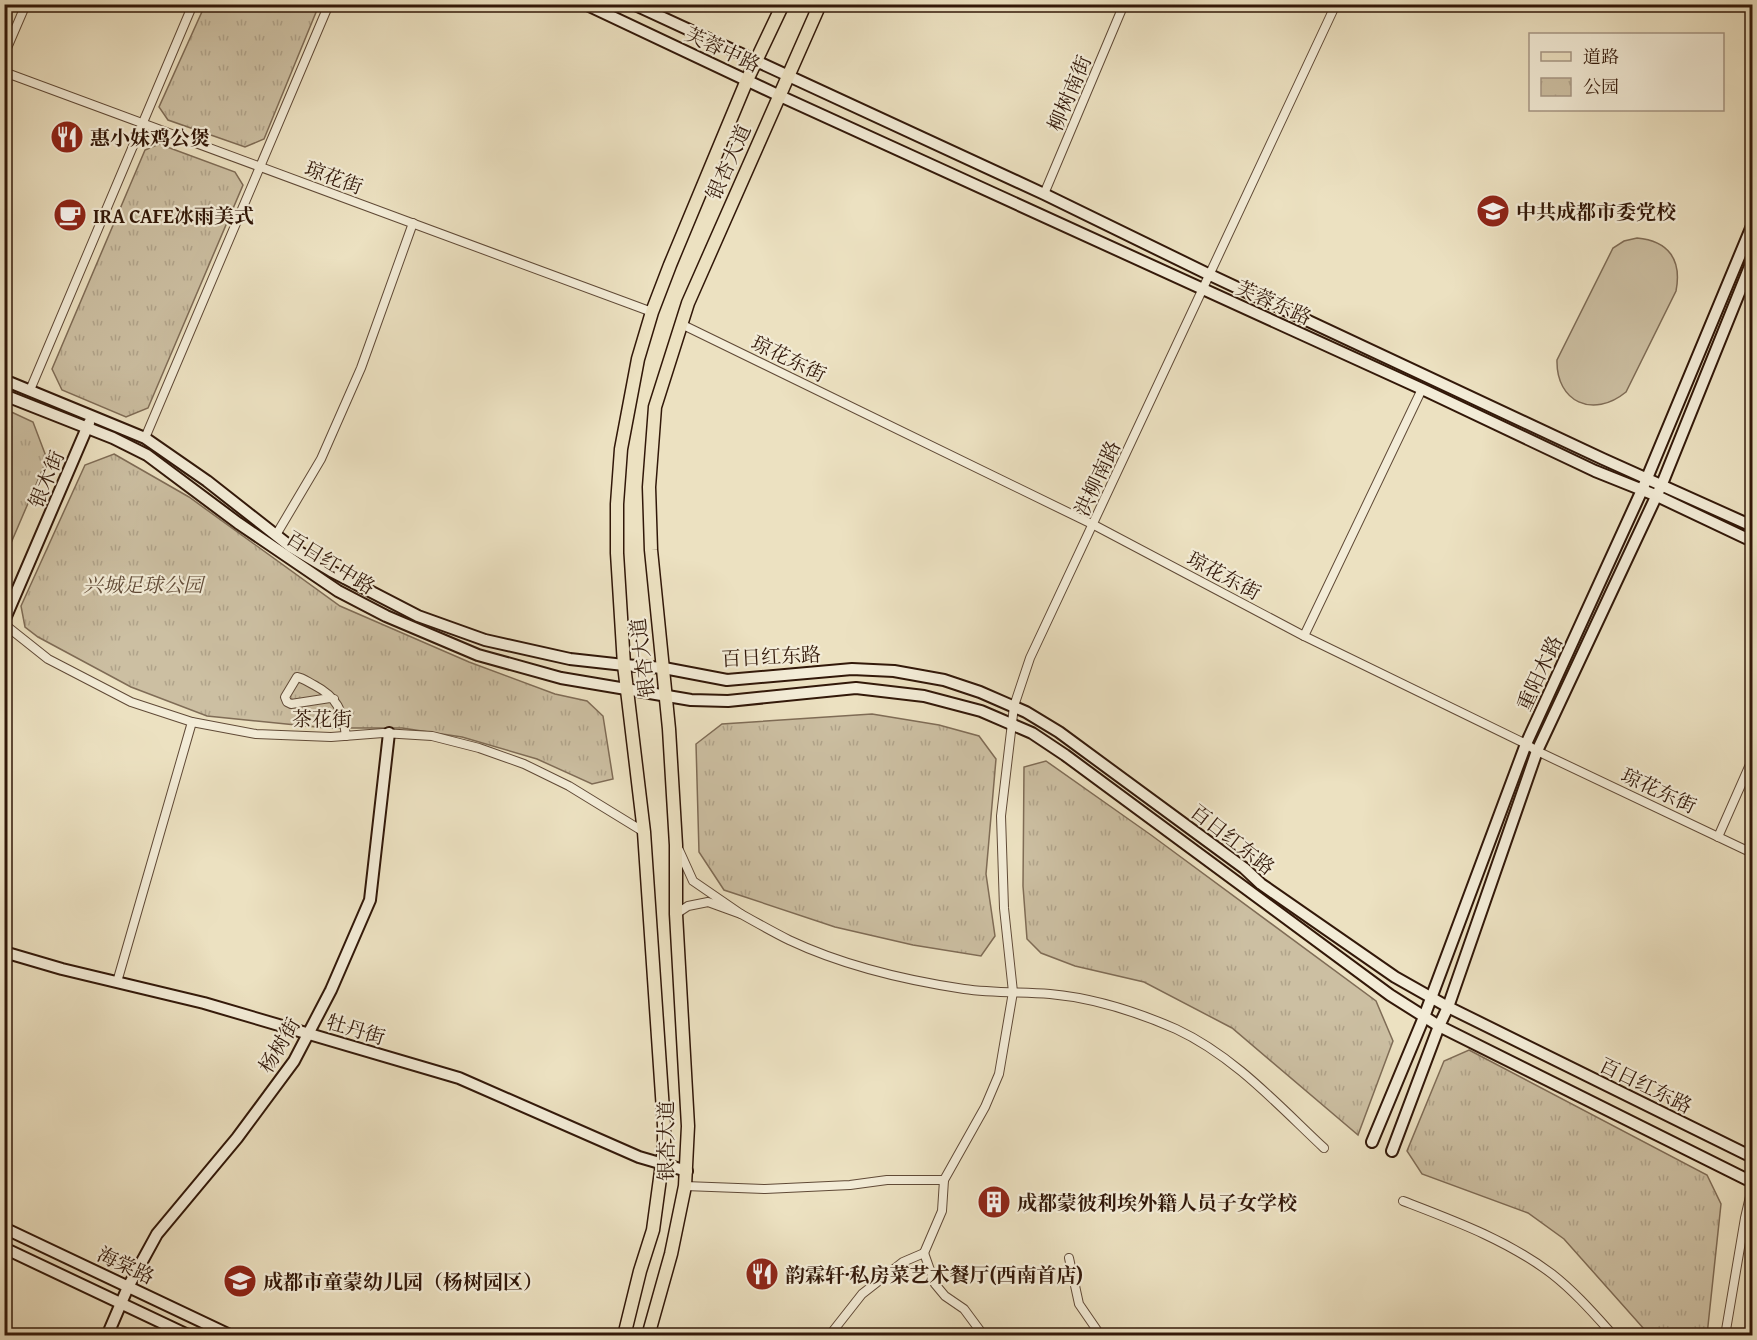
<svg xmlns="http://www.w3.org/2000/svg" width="1757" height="1340" viewBox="0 0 1757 1340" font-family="'Gentium Book Plus','Noto Serif SC',serif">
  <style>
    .grass { fill: #ccbfa2; stroke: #7f6c56; stroke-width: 1.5 }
    .park { fill: url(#park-tufts); stroke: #7f6c56; stroke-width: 1.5 }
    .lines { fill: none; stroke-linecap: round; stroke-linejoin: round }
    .street-casing { stroke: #604a37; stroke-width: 10 }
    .secondary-casing { stroke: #321809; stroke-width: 14 }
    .primary-casing { stroke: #321809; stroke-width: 15 }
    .street { stroke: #f3ecd7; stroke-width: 8 }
    .secondary { stroke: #f3ecd7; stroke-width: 10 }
    .primary { stroke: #ece1c1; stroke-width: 12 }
    .labels { text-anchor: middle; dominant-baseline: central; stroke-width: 4.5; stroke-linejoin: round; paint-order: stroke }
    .street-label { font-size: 20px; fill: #321809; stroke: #f3ecd7 }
    .poi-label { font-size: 20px; font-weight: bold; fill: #321809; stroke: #f3ecd7; text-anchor: start }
    .park-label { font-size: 20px; font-style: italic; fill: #604a37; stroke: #f3ecd7 }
  </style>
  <defs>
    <pattern id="park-tufts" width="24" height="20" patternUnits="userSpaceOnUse" patternTransform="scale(1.5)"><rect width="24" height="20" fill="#ccbfa2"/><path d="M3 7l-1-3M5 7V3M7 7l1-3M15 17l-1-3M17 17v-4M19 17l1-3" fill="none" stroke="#b0a38a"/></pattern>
  </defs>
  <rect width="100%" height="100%" fill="#ece1c1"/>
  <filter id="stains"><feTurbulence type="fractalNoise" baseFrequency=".00333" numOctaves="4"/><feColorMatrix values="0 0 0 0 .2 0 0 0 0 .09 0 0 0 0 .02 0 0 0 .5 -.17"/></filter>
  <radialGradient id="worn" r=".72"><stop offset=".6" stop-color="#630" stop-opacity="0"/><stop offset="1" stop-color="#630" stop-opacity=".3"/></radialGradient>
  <path class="grass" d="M 1637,238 C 1669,241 1682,260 1676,291 L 1626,392 C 1593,419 1556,402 1557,360 L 1613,248 L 1624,241 Z"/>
  <g class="park">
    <path d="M 205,5 L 319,5 L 264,139 L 245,147 L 168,120 L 159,107 Z"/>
    <path d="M 159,144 L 235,172 L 243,185 L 148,408 L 126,417 L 62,390 L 52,369 L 145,150 Z"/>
    <path d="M 5,409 L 33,422 L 47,459 L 5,557 Z"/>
    <path d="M 114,454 L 189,497 L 340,606 L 469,662 L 555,694 L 587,701 L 603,716 L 613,779 L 592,784 L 537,759 L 462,737 L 402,728 L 326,728 L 207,716 L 131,687 L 38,637 L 25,627 L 21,606 L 85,465 Z"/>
    <path d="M 872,714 L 939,725 L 979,736 L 996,759 L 986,874 L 995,936 L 981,956 L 913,945 L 835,927 L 724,890 L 699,852 L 696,744 L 722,724 Z"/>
    <path d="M 1046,761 L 1151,835 L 1376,1001 L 1393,1041 L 1358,1135 L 1232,1028 L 1144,982 L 1075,966 L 1041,953 L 1027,939 L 1023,886 L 1024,767 Z"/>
    <path d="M 1469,1050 L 1707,1175 L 1721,1204 L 1707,1335 L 1654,1335 L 1644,1329 L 1564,1239 L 1528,1213 L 1422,1174 L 1407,1151 L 1444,1061 Z"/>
  </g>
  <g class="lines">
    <g class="street-casing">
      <g id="street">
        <path d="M 4,55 L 26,4"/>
        <path d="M 4,72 L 652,312"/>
        <path d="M 1044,194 L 1124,4"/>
        <path d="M 681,324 L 1094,525 L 1304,636 L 1526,744 L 1537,751 L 1752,853"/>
        <path d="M 30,390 L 193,4"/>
        <path d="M 145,438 L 329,4"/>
        <path d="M 276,535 L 321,459 L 361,368 L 413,223"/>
        <path d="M 4,624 L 48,659 L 131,702 L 192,722 L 256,734 L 331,737 L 383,733 L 432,736 L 479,748 L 524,764 L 569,786 L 644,832"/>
        <path d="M 1304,636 L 1422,389"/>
        <path d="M 334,699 L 330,698 L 291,704 L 287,702 L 285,697 L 297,677 C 303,678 308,682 314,685 C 337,697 343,711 346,736"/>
        <path d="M 1718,837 L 1752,760"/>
        <path d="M 676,914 L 688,906 L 708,902 L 741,914 L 693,881 L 679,850"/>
        <path d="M 741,914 C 757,923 773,932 789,940 C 844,966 904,980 964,989 C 992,993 1021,992 1050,994 C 1094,998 1135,1011 1176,1029 C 1234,1056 1278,1105 1324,1148"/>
        <path d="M 117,982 L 192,722"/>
        <path d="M 685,1186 L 765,1189 L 850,1185 L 887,1180 L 944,1180"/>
        <path d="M 1403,1201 C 1455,1221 1507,1240 1552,1274 C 1575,1292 1594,1314 1614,1336"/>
        <path d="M 924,1253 L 942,1211 L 944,1180 L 985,1107 L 999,1074 L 1013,992 L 1004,908 L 1001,816 L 1014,706 L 1030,658 L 1336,4"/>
        <path d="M 924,1253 L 935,1284 L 945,1296 L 964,1309 L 984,1336"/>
        <path d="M 1069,1258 L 1079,1304 L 1101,1336"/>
        <path d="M 829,1336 L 862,1294 L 903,1262 L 924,1253"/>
        <path d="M 1725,1336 L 1745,1218 L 1752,1188"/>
      </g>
    </g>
    <g class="secondary-casing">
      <g id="secondary">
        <path d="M 585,4 L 780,96 L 1422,389 L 1595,471 L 1655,495 L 1752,541"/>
        <path d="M 633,4 L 1044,194 L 1208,274 L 1603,459 L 1752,526"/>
        <path d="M 4,380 L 145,438 L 207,481 L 291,547 L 331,571 L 418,616 L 485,640 L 570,659 L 624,665 L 664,668 L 727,680 L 852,669 L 894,671 L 944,680 L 980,692 L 1026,712 L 1059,732 L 1244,868 L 1261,884 L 1395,977 L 1448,1007 L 1752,1157"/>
        <path d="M 4,395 L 113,438 L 147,455 L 238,523 L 338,591 L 386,616 L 478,655 L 561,678 L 691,700 L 728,701 L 856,688 L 924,696 L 981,711 L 1032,733 L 1065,755 L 1390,995 L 1439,1026 L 1752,1182"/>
        <path d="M 4,621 L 89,423"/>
        <path d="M 4,952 L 62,969 L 204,1003 L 459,1078 L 639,1157 L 687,1171"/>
        <path d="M 1372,1142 L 1424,1017 L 1526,744 L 1642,490 L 1752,226"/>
        <path d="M 1392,1151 L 1439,1026 L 1448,1007 L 1537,751 L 1662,484 L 1752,261"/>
        <path d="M 4,1228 L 232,1336"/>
        <path d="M 4,1248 L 190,1336"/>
        <path d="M 107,1336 L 128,1287 L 157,1234 L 237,1138 L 294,1061 L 331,990 L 370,900 L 389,733"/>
      </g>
    </g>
    <g class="primary-casing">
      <g id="primary">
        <path d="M 624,1336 L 640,1271 L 653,1230 L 664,1149 L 664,1125 L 644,832 L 624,665 L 617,553 L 617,504 L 621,449 L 638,359 L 652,312 L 670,265 L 747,80 L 783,4"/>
        <path d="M 648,1336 L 671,1254 L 685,1186 L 688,1126 L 676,914 L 676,845 L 669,729 L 651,550 L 649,487 L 655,407 L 688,303 L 820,4"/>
      </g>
    </g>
    <use href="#street" class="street"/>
    <use href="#secondary" class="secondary"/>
    <use href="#primary" class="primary"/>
  </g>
  <defs>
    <g id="restaurant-disc" transform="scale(1.725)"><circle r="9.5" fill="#8f2418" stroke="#f3ecd7"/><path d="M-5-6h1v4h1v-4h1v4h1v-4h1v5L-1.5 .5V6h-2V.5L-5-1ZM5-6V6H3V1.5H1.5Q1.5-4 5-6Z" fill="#fff"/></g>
    <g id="university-disc" transform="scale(1.725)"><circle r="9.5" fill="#8f2418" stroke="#f3ecd7"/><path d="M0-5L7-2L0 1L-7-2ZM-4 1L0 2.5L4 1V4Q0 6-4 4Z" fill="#fff"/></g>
    <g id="cafe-disc" transform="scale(1.725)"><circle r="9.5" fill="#8f2418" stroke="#f3ecd7"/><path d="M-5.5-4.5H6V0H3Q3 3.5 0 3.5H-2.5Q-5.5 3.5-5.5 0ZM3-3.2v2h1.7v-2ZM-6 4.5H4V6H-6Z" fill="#fff"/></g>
    <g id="building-disc" transform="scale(1.725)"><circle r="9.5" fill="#8f2418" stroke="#f3ecd7"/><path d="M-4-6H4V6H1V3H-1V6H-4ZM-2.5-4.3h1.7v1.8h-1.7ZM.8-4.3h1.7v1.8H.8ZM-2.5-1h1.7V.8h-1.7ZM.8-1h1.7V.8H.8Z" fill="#fff"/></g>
    <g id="school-disc" transform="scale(1.725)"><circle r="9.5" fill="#8f2418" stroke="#f3ecd7"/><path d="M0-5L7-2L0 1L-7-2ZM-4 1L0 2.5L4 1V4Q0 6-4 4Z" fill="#fff"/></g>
  </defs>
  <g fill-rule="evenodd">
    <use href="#restaurant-disc" x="67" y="137"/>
    <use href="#university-disc" x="1493" y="211"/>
    <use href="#cafe-disc" x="70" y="215"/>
    <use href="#building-disc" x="994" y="1202"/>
    <use href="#restaurant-disc" x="762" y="1274"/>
    <use href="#school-disc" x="240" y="1281"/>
  </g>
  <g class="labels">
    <g class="street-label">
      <text transform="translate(723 49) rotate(25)">芙蓉中路</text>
      <text transform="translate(1069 93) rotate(-67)">柳树南街</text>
      <text transform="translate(728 162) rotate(-66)">银杏大道</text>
      <text transform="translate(334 177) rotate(20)">琼花街</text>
      <text transform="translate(1274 302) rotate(24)">芙蓉东路</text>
      <text transform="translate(789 358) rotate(26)">琼花东街</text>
      <text transform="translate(1097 478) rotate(-65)">洪柳南路</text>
      <text transform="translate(46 479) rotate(-67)">银木街</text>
      <text transform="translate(331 562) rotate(32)">百日红中路</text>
      <text transform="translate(1224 575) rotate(28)">琼花东街</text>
      <text transform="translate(771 656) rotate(-3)">百日红东路</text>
      <text transform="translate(642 658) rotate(-97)">银杏大道</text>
      <text transform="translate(1539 673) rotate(-65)">重阳木路</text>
      <text x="322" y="718">茶花街</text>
      <text transform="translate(1659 790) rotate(25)">琼花东街</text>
      <text transform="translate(1233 839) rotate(38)">百日红东路</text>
      <text transform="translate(356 1029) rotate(17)">牡丹街</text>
      <text transform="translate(279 1045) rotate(-59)">杨树街</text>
      <text transform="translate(1646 1085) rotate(26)">百日红东路</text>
      <text transform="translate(665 1141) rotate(-90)">银杏大道</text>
      <text transform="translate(126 1265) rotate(25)">海棠路</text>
    </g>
    <g class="poi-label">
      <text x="90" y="137">惠小妹鸡公煲</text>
      <text x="1516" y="211">中共成都市委党校</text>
      <text x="93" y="215">IRA CAFE冰雨美式</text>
      <text x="1017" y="1202">成都蒙彼利埃外籍人员子女学校</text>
      <text x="785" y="1274">韵霖轩·私房菜艺术餐厅(西南首店)</text>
      <text x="263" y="1281">成都市童蒙幼儿园（杨树园区）</text>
    </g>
    <g class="park-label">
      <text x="143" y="584">兴城足球公园</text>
    </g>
  </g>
  <rect width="1757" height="1340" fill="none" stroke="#ece1c1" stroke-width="24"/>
  <rect x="6" y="6" width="1745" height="1328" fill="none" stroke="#321809" stroke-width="3"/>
  <rect x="12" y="12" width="1733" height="1316" fill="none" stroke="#321809" stroke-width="1.5"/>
  <rect x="1529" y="33" width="195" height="78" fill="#f3ecd7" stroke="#a69785" stroke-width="1.5"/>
  <rect x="1541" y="52" width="30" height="9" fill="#ece1c1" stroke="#a69785" stroke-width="1.5"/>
  <text x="1583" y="63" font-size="18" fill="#321809">道路</text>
  <rect x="1541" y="78" width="30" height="18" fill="url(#park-tufts)" stroke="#a69785" stroke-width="1.5"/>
  <text x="1583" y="93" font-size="18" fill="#321809">公园</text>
  <rect width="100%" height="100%" filter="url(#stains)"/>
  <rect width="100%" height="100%" fill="url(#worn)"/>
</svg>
